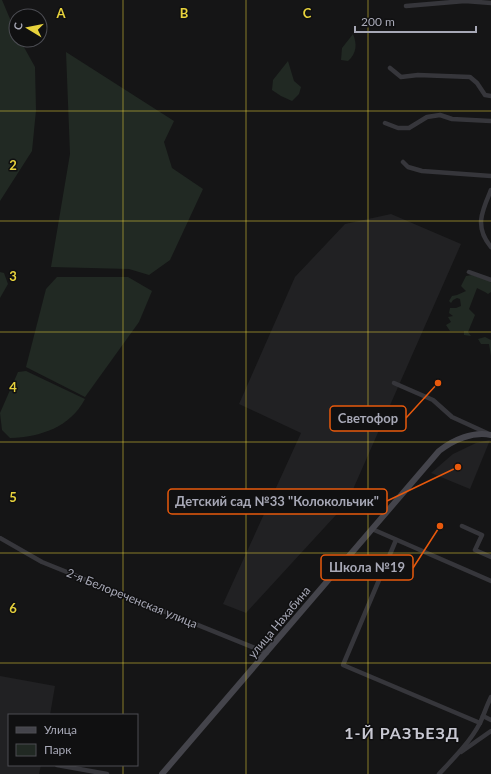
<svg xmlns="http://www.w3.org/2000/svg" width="491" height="774" viewBox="0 0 491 774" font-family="Lato,sans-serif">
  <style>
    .built { fill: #212123 }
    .green { fill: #212923 }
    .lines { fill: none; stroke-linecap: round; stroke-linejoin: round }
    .minor { stroke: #36363b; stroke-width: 4.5 }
    .secondary { stroke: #44444b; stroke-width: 6 }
    .grid { fill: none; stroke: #e7d23c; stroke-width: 1; stroke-opacity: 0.55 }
    .labels { text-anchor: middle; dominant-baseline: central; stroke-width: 3; stroke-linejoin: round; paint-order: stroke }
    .street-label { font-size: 12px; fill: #a7a8b6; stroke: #101011 }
    .district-label { font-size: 16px; font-weight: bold; letter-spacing: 1px; fill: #c8c8d2; stroke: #101011 }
    .grid-label { font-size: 13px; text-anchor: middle; font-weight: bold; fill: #e7d23c; stroke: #101011; stroke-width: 3; stroke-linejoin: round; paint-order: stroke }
    .leader { fill: none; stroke: #e8590c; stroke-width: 1.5 }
    .callout-dot { fill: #e8590c; stroke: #101011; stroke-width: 1.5 }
    .callout { fill: #101011; stroke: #e8590c; stroke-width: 1.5 }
    .callout-label { font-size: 13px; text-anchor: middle; font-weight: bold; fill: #a7a8b6 }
  </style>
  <rect width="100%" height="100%" fill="#151516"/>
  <g class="built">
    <path d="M 391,214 L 461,244 L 347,503 L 246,613 L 223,604 L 301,433 L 239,404 L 295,277 L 345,224 Z"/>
    <path d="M 490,440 L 470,489 L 431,473 L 453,454 L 476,443 Z"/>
    <path d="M 0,676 L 55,686 L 50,715 L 9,715 L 9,765 L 41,765 L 39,774 L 0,774 Z"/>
  </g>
  <g class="green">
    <path d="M 0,0 L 2,0 L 16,33 L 16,40 L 20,40 L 35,67 L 36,110 L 32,151 L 0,201 Z"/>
    <path d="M 353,34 C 357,44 357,53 348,61 L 341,60 L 342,48 Z"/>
    <path d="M 66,52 L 174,121 L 164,142 L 172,168 L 203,189 L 170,260 L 149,275 L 129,269 L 51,267 L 70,154 Z"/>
    <path d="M 288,61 L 294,81 L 301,87 L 299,94 L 292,101 L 281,96 L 272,90 L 273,80 Z"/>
    <path d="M 0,272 L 4,273 L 8,284 L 0,298 Z"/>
    <path d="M 472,275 L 490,281 L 491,283 L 491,292 L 488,294 L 485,292 L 477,288 L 469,309 L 475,315 L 468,332 L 471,336 L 464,335 L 464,331 L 450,331 L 446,325 L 451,322 L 448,317 L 453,316 L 449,313 L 450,308 L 456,308 L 461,306 L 460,299 L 457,298 L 453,300 L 451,303 L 449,301 L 452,296 L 457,295 L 466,291 L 461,286 L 466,276 Z"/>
    <path d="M 57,277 L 128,277 L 152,291 L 139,322 L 85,397 L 26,367 L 46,289 Z"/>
    <path d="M 485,337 L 491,340 L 491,356 L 489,344 L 481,344 L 478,339 Z"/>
    <path d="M 26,371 L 85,399 C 70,427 41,437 10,438 L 2,430 L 0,413 L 18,372 Z"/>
  </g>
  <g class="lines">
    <g class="minor">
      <path d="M 406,6 L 465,1 L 491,3"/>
      <path d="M 390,68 L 401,77 L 418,75 L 470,77 L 477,83 L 485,95 L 491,96"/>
      <path d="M 385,123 L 398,128 L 409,128 L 427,117 L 440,115 L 452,119 L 491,121"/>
      <path d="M 403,162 L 408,167 L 422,171 L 491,176"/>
      <path d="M 491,190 C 482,211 474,227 491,247"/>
      <path d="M 469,272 L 491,280"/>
      <path d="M 394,383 L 433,400 L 452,417 L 487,433"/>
      <path d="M 462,526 L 482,535 L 475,550 L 491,557"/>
      <path d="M 372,529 L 491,581"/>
      <path d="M 0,538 L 42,562 L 267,653"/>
      <path d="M 396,540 L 343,665 L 480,723"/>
      <path d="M 483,716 L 491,720"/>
      <path d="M 461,752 L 491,731"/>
      <path d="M 57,765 L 107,774"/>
      <path d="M 439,774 C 454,758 470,742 480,723 C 484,714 487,705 491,697"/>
    </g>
    <path class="secondary" d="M 162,774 L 439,451 C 453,440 473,431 491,435"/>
  </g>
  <path class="grid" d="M 123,0 L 123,715M 246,0 L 246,774M 368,0 L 368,774M 0,111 L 491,111M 0,221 L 491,221M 0,332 L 491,332M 0,442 L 491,442M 0,553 L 491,553M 0,663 L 491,663M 123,765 L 123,774"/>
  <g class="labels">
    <g class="street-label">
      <text transform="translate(132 598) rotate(22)">2-я Белореченская улица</text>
      <text transform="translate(279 622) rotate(-50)">улица Нахабина</text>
    </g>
    <g class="district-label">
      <text x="402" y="732">1-Й РАЗЪЕЗД</text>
    </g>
  </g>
  <g class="grid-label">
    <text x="61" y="18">A</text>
    <text x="184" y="18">B</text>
    <text x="307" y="18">C</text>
    <text x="13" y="170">2</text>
    <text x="13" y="281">3</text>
    <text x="13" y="392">4</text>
    <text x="13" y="502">5</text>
    <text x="13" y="613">6</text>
  </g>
  <path class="leader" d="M438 383L406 418M458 467L387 501M440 526L413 568"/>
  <g class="callout-dot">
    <circle cx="438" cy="383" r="4"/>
    <circle cx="458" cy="467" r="4"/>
    <circle cx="440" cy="526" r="4"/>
  </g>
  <g class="callout">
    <rect x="330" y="406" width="76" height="25" rx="4"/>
    <rect x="168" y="489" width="219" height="25" rx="4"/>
    <rect x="321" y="555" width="92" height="25" rx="4"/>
  </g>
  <g class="callout-label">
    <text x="368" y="423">Светофор</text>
    <text x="277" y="506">Детский сад №33 "Колокольчик"</text>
    <text x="367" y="572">Школа №19</text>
  </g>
  <rect x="8" y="714" width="130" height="52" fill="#101011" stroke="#4c4d53"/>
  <rect x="16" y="727" width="20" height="6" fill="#44444b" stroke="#4c4d53"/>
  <text x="44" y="734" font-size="12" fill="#a7a8b6">Улица</text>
  <rect x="16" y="744" width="20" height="12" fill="#212923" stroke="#4c4d53"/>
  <text x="44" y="754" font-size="12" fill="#a7a8b6">Парк</text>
  <g transform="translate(28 28) rotate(280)"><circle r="19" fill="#101011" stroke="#4c4d53"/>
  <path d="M0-3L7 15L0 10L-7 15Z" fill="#e7d23c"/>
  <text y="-6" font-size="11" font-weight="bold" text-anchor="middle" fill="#a7a8b6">С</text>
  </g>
  <path d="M355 26v6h121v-6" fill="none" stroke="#a7a8b6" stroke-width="2"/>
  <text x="361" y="26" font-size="12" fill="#a7a8b6" stroke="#101011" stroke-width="3" paint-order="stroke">200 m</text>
</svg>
